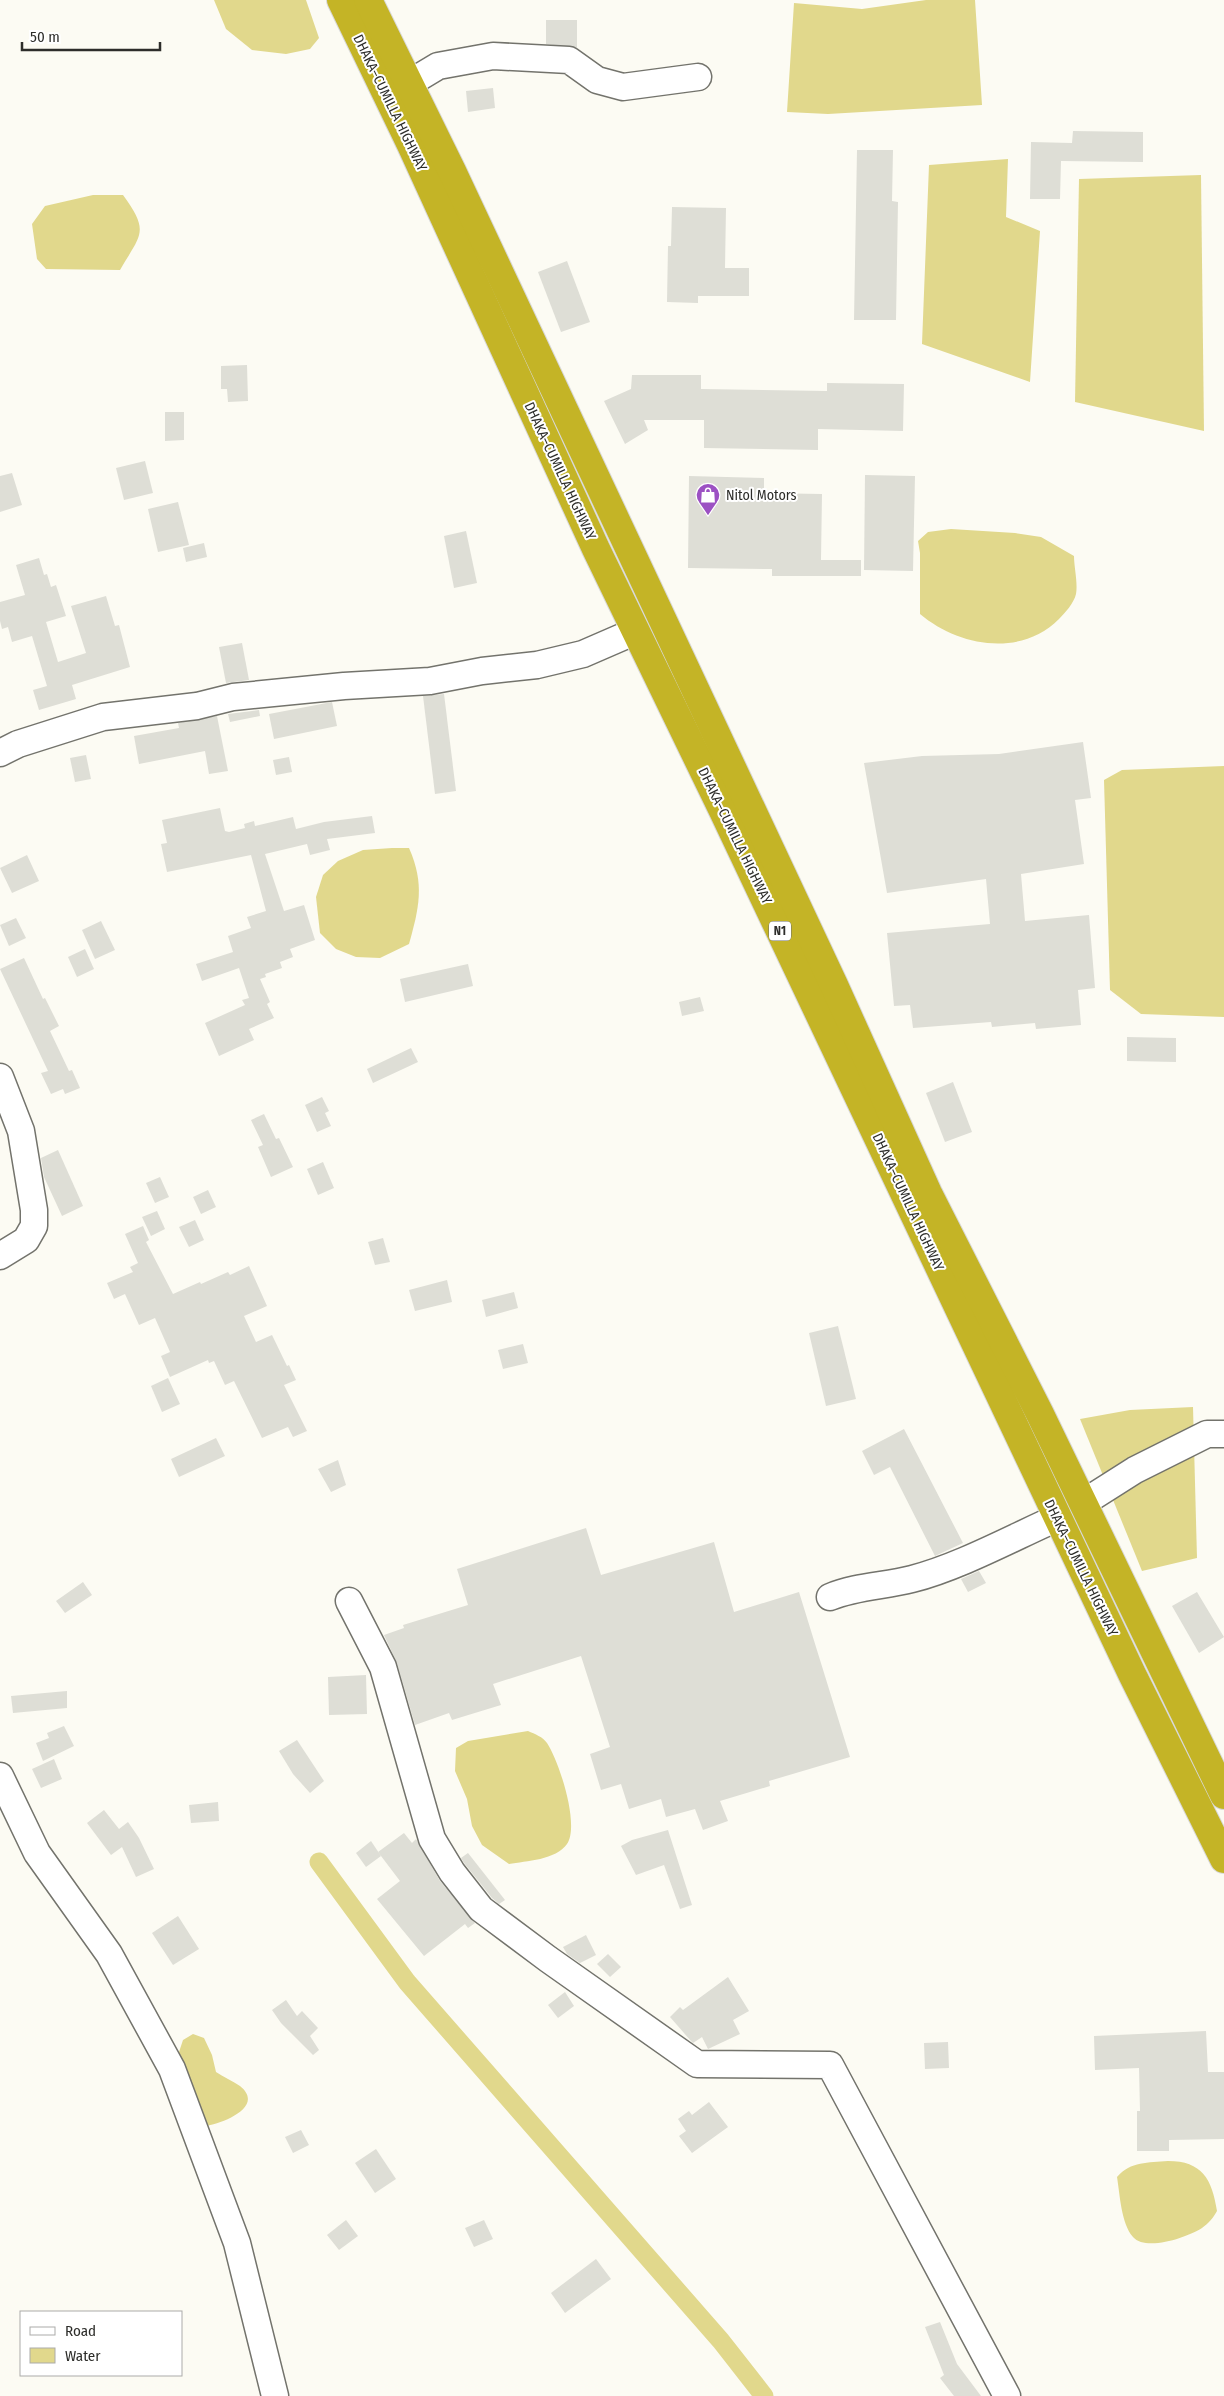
<svg xmlns="http://www.w3.org/2000/svg" width="1224" height="2396" viewBox="0 0 1224 2396" font-family="'Fira Sans Condensed',sans-serif">
  <style>
    .water { fill: #e1d88c }
    .lines { fill: none; stroke-linecap: round; stroke-linejoin: round }
    .canal { stroke: #e1d88c; stroke-width: 19 }
    .building { fill: #deded6 }
    .minor-casing { stroke: #73736c; stroke-width: 29 }
    .highway-casing { stroke: #d9d9d9; stroke-width: 30 }
    .minor { stroke: #fff; stroke-width: 26 }
    .highway { stroke: #c4b426; stroke-width: 28 }
    .labels { text-anchor: middle; dominant-baseline: central; stroke-width: 4; stroke-linejoin: round; paint-order: stroke }
    .shield { fill: #fff; stroke: #6c6c6a; stroke-width: 1 }
    .shield-label { font-size: 12px; font-weight: bold; fill: #2d2d2a }
    .street-label { font-size: 14px; fill: #2d2d2a; stroke: #fff }
    .poi-label { font-size: 14px; fill: #2d2d2a; stroke: #fff; text-anchor: start }
  </style>
  <rect width="100%" height="100%" fill="#fcfbf3"/>
  <g class="water">
    <path d="M 214,0 L 306,0 L 319,38 L 310,49 L 286,54 L 252,50 L 226,29 Z"/>
    <path d="M 926,0 L 975,0 L 982,105 L 828,114 L 787,112 L 794,3 L 862,9 Z"/>
    <path d="M 1008,159 L 1006,217 L 1040,231 L 1030,382 L 922,344 L 929,165 Z"/>
    <path d="M 1201,175 L 1204,431 L 1075,402 L 1079,179 Z"/>
    <path d="M 93,195 L 123,195 C 150,232 141,234 120,270 L 46,269 L 37,259 L 32,224 L 45,206 Z"/>
    <path d="M 951,529 L 1015,533 L 1041,537 L 1074,556 C 1074,567 1078,583 1076,594 C 1074,603 1065,613 1059,619 C 1020,658 958,646 920,614 L 920,553 L 918,541 L 928,532 Z"/>
    <path d="M 1224,766 L 1224,1017 L 1141,1014 L 1110,990 L 1104,780 L 1122,770 Z"/>
    <path d="M 392,848 L 409,848 C 425,884 419,908 409,944 L 380,958 L 356,957 L 336,949 L 320,933 L 316,897 L 323,875 L 338,861 L 363,850 Z"/>
    <path d="M 1193,1407 L 1197,1558 L 1142,1571 L 1080,1419 L 1130,1410 Z"/>
    <path d="M 528,1731 C 535,1734 543,1737 547,1743 C 559,1761 580,1825 567,1844 C 556,1860 526,1861 509,1864 L 482,1845 L 472,1826 L 467,1799 L 455,1771 L 456,1748 L 468,1741 Z"/>
    <path d="M 193,2034 L 204,2038 L 212,2055 L 216,2072 C 223,2077 233,2081 240,2086 C 266,2107 221,2124 205,2126 L 178,2055 L 183,2040 Z"/>
    <path d="M 1168,2161 C 1202,2161 1212,2179 1217,2211 C 1213,2218 1209,2223 1202,2228 C 1188,2237 1146,2252 1133,2237 C 1121,2223 1120,2195 1117,2177 C 1131,2161 1148,2163 1168,2161 Z"/>
  </g>
  <g class="lines">
    <path class="canal" d="M 319,1862 L 407,1982 L 721,2341 L 764,2396"/>
  </g>
  <g class="building">
    <path d="M 546,20 L 577,20 L 577,48 L 546,44 Z"/>
    <path d="M 493,88 L 495,108 L 468,112 L 466,91 Z"/>
    <path d="M 1073,131 L 1143,132 L 1143,162 L 1061,161 L 1060,199 L 1030,199 L 1031,142 L 1072,143 Z"/>
    <path d="M 857,150 L 893,150 L 892,201 L 898,202 L 896,320 L 854,320 Z"/>
    <path d="M 672,207 L 726,208 L 725,268 L 749,268 L 749,296 L 698,296 L 698,303 L 667,302 L 668,246 L 671,246 Z"/>
    <path d="M 567,261 L 590,322 L 561,332 L 538,272 Z"/>
    <path d="M 247,365 L 248,401 L 228,402 L 227,389 L 221,389 L 221,366 Z"/>
    <path d="M 632,375 L 701,375 L 701,389 L 827,391 L 827,383 L 904,384 L 903,431 L 818,429 L 818,450 L 704,448 L 704,420 L 644,420 L 648,430 L 625,444 L 604,401 L 631,389 Z"/>
    <path d="M 165,412 L 184,412 L 184,440 L 165,441 Z"/>
    <path d="M 145,461 L 153,493 L 124,500 L 116,468 Z"/>
    <path d="M 12,473 L 22,505 L 0,512 L 0,476 Z"/>
    <path d="M 865,475 L 915,476 L 913,571 L 864,570 Z"/>
    <path d="M 689,476 L 764,478 L 764,493 L 822,494 L 821,560 L 861,560 L 861,576 L 772,576 L 772,569 L 688,568 Z"/>
    <path d="M 178,502 L 189,545 L 158,552 L 148,509 Z"/>
    <path d="M 466,531 L 477,583 L 454,588 L 444,536 Z"/>
    <path d="M 204,543 L 207,557 L 186,562 L 183,548 Z"/>
    <path d="M 39,558 L 44,575 L 47,574 L 51,587 L 56,585 L 66,616 L 46,622 L 58,662 L 86,653 L 71,606 L 106,596 L 115,626 L 119,625 L 130,667 L 72,685 L 76,699 L 39,710 L 33,690 L 47,686 L 32,636 L 12,642 L 8,627 L 2,629 L 0,621 L 0,602 L 25,595 L 16,565 Z"/>
    <path d="M 242,643 L 249,680 L 226,683 L 219,647 Z"/>
    <path d="M 444,694 L 456,791 L 435,794 L 423,696 Z"/>
    <path d="M 332,702 L 337,726 L 274,739 L 269,714 Z"/>
    <path d="M 259,710 L 260,716 L 230,722 L 228,714 Z"/>
    <path d="M 217,716 L 228,771 L 209,774 L 205,751 L 139,764 L 134,736 L 179,728 L 178,723 Z"/>
    <path d="M 1083,742 L 1091,798 L 1075,800 L 1084,864 L 1021,874 L 1025,921 L 1089,915 L 1095,988 L 1078,990 L 1081,1025 L 1036,1029 L 1035,1023 L 992,1027 L 991,1022 L 913,1028 L 910,1005 L 894,1006 L 887,933 L 990,924 L 986,879 L 887,893 L 864,763 L 922,756 L 999,754 Z"/>
    <path d="M 86,755 L 91,779 L 75,782 L 70,758 Z"/>
    <path d="M 289,757 L 292,772 L 276,775 L 273,760 Z"/>
    <path d="M 220,808 L 225,831 L 229,832 L 245,828 L 244,824 L 254,821 L 255,826 L 293,817 L 296,829 L 324,822 L 372,816 L 375,833 L 327,839 L 330,850 L 310,855 L 307,844 L 265,854 L 284,911 L 304,905 L 315,940 L 290,949 L 293,957 L 280,962 L 282,968 L 265,974 L 266,977 L 260,979 L 270,1002 L 267,1004 L 274,1018 L 249,1029 L 254,1040 L 219,1056 L 205,1023 L 245,1005 L 242,1000 L 249,998 L 239,968 L 202,981 L 196,964 L 233,952 L 228,936 L 251,928 L 247,917 L 266,911 L 251,855 L 167,872 L 161,844 L 167,843 L 162,820 Z"/>
    <path d="M 27,855 L 39,881 L 12,893 L 0,868 Z"/>
    <path d="M 16,918 L 26,938 L 9,946 L 0,925 Z"/>
    <path d="M 101,921 L 115,950 L 95,959 L 82,930 Z"/>
    <path d="M 85,949 L 94,969 L 77,977 L 68,957 Z"/>
    <path d="M 24,958 L 43,999 L 45,998 L 59,1026 L 50,1031 L 69,1071 L 72,1070 L 80,1088 L 65,1094 L 63,1089 L 51,1094 L 41,1073 L 48,1071 L 0,969 Z"/>
    <path d="M 468,964 L 473,986 L 405,1002 L 400,979 Z"/>
    <path d="M 700,997 L 704,1011 L 682,1016 L 679,1002 Z"/>
    <path d="M 1127,1037 L 1176,1038 L 1176,1062 L 1127,1061 Z"/>
    <path d="M 411,1048 L 418,1062 L 373,1083 L 367,1069 Z"/>
    <path d="M 953,1082 L 972,1132 L 945,1142 L 926,1093 Z"/>
    <path d="M 322,1097 L 329,1111 L 325,1113 L 331,1126 L 317,1132 L 305,1105 Z"/>
    <path d="M 264,1114 L 276,1139 L 279,1138 L 293,1167 L 271,1177 L 258,1147 L 263,1145 L 251,1120 Z"/>
    <path d="M 58,1150 L 83,1206 L 62,1216 L 44,1177 L 41,1158 Z"/>
    <path d="M 323,1162 L 334,1188 L 318,1195 L 307,1169 Z"/>
    <path d="M 160,1177 L 169,1197 L 155,1203 L 146,1183 Z"/>
    <path d="M 208,1190 L 216,1207 L 201,1214 L 193,1197 Z"/>
    <path d="M 157,1211 L 165,1229 L 151,1236 L 142,1217 Z"/>
    <path d="M 195,1220 L 204,1240 L 189,1247 L 179,1227 Z"/>
    <path d="M 143,1226 L 149,1240 L 146,1242 L 173,1294 L 200,1282 L 201,1284 L 228,1272 L 230,1275 L 249,1266 L 267,1306 L 244,1316 L 256,1342 L 272,1335 L 287,1366 L 289,1365 L 296,1380 L 284,1385 L 307,1431 L 293,1437 L 288,1427 L 262,1438 L 234,1381 L 225,1385 L 214,1361 L 209,1363 L 208,1360 L 170,1377 L 161,1356 L 170,1352 L 155,1318 L 139,1325 L 125,1294 L 114,1299 L 107,1283 L 133,1272 L 130,1267 L 138,1263 L 125,1234 Z"/>
    <path d="M 383,1238 L 390,1262 L 375,1265 L 368,1242 Z"/>
    <path d="M 447,1280 L 452,1302 L 415,1311 L 409,1290 Z"/>
    <path d="M 514,1292 L 518,1308 L 486,1317 L 482,1300 Z"/>
    <path d="M 838,1326 L 856,1399 L 826,1406 L 809,1333 Z"/>
    <path d="M 523,1344 L 528,1363 L 503,1369 L 498,1350 Z"/>
    <path d="M 168,1378 L 180,1404 L 162,1412 L 151,1386 Z"/>
    <path d="M 904,1429 L 963,1543 L 935,1556 L 890,1467 L 874,1475 L 862,1451 Z"/>
    <path d="M 216,1438 L 225,1456 L 179,1477 L 171,1459 Z"/>
    <path d="M 338,1460 L 346,1485 L 331,1492 L 318,1469 Z"/>
    <path d="M 586,1528 L 601,1575 L 714,1542 L 734,1612 L 799,1592 L 850,1757 L 769,1781 L 770,1786 L 720,1801 L 728,1821 L 703,1830 L 695,1809 L 666,1817 L 661,1799 L 629,1809 L 621,1784 L 601,1790 L 590,1754 L 610,1747 L 581,1656 L 493,1684 L 501,1705 L 452,1720 L 449,1713 L 415,1725 L 397,1663 L 384,1635 L 404,1628 L 403,1625 L 468,1605 L 457,1569 Z"/>
    <path d="M 979,1571 L 986,1583 L 968,1592 L 961,1579 Z"/>
    <path d="M 83,1582 L 92,1595 L 65,1613 L 56,1601 Z"/>
    <path d="M 1197,1592 L 1224,1637 L 1199,1653 L 1172,1606 Z"/>
    <path d="M 366,1675 L 367,1714 L 329,1715 L 328,1677 Z"/>
    <path d="M 67,1691 L 67,1708 L 13,1713 L 11,1696 Z"/>
    <path d="M 64,1726 L 74,1746 L 43,1761 L 36,1743 L 49,1738 L 47,1733 Z"/>
    <path d="M 297,1740 L 324,1781 L 310,1793 L 293,1774 L 279,1751 Z"/>
    <path d="M 54,1759 L 62,1779 L 41,1788 L 32,1769 Z"/>
    <path d="M 218,1802 L 219,1821 L 191,1823 L 189,1805 Z"/>
    <path d="M 104,1810 L 119,1829 L 128,1822 L 139,1838 L 154,1869 L 136,1877 L 122,1847 L 111,1855 L 87,1823 Z"/>
    <path d="M 668,1830 L 692,1905 L 680,1909 L 664,1865 L 636,1875 L 621,1846 L 632,1840 Z"/>
    <path d="M 404,1833 L 412,1843 L 416,1839 L 440,1881 L 475,1923 L 468,1928 L 465,1924 L 424,1956 L 377,1899 L 400,1881 L 378,1852 Z"/>
    <path d="M 371,1841 L 381,1856 L 366,1867 L 356,1853 Z"/>
    <path d="M 468,1853 L 505,1900 L 499,1904 L 492,1898 L 464,1863 L 461,1858 Z"/>
    <path d="M 178,1916 L 199,1949 L 173,1965 L 152,1933 Z"/>
    <path d="M 586,1935 L 596,1955 L 580,1963 L 567,1954 L 563,1947 Z"/>
    <path d="M 608,1954 L 621,1967 L 610,1977 L 597,1964 Z"/>
    <path d="M 728,1977 L 749,2011 L 733,2020 L 740,2034 L 708,2049 L 702,2037 L 693,2043 L 691,2041 L 670,2017 L 680,2007 L 683,2010 Z"/>
    <path d="M 565,1992 L 574,2006 L 558,2018 L 548,2005 Z"/>
    <path d="M 286,2000 L 297,2016 L 302,2011 L 318,2028 L 310,2036 L 319,2050 L 313,2055 L 281,2023 L 272,2010 Z"/>
    <path d="M 1206,2031 L 1208,2072 L 1224,2072 L 1224,2139 L 1169,2140 L 1169,2151 L 1137,2151 L 1137,2111 L 1140,2111 L 1139,2068 L 1095,2070 L 1094,2036 Z"/>
    <path d="M 948,2042 L 949,2068 L 925,2069 L 924,2043 Z"/>
    <path d="M 709,2102 L 728,2127 L 692,2153 L 679,2136 L 686,2131 L 678,2119 L 689,2111 L 692,2115 Z"/>
    <path d="M 301,2130 L 309,2145 L 293,2153 L 285,2137 Z"/>
    <path d="M 376,2149 L 396,2179 L 375,2193 L 355,2163 Z"/>
    <path d="M 346,2220 L 358,2236 L 339,2250 L 327,2235 Z"/>
    <path d="M 484,2220 L 493,2239 L 474,2247 L 465,2228 Z"/>
    <path d="M 596,2259 L 611,2279 L 565,2313 L 551,2293 Z"/>
    <path d="M 940,2322 L 957,2364 L 981,2396 L 954,2396 L 940,2378 L 944,2375 L 925,2327 Z"/>
  </g>
  <g class="lines">
    <g class="minor-casing">
      <g id="minor">
        <path d="M 408,84 L 438,66 L 493,56 L 569,60 L 597,80 L 623,87 L 698,77"/>
        <path d="M 0,753 L 18,744 L 103,717 L 197,706 L 233,697 L 344,686 L 430,681 L 482,671 L 537,665 L 583,654 L 636,631"/>
        <path d="M 0,1077 L 21,1131 L 34,1210 L 34,1226 L 26,1240 L 0,1256"/>
        <path d="M 1083,1503 L 1135,1470 L 1207,1434 L 1224,1434"/>
        <path d="M 830,1597 C 856,1586 885,1586 912,1579 C 959,1567 1012,1538 1057,1518"/>
        <path d="M 349,1601 L 383,1667 L 432,1839 L 452,1872 L 481,1909 L 548,1959 L 697,2064 L 830,2065 L 1007,2396"/>
        <path d="M 0,1776 L 37,1853 L 109,1954 L 172,2069 L 237,2243 L 275,2396"/>
      </g>
    </g>
    <g class="highway-casing">
      <g id="highway">
        <path d="M 341,0 L 411,145 L 596,549 L 723,811 L 1132,1674 L 1224,1859"/>
        <path d="M 368,0 L 452,171 L 834,985 L 928,1193 L 1040,1414 L 1224,1795"/>
      </g>
    </g>
    <use href="#minor" class="minor"/>
    <use href="#highway" class="highway"/>
  </g>
  <defs>
    <g id="shop-pin" transform="scale(1.25)"><path d="M0 17L-7.5 6A9.5 9.5 0 1 1 7.5 6Z" fill="#9c51c3" stroke="#fff"/><path d="M-5-2.5h2.3a2.7 3.5 0 0 1 5.4 0H5L5.5 6h-11ZM-1.5-2.5h3a1.5 2.3 0 0 0-3 0Z" fill="#fff"/></g>
  </defs>
  <g fill-rule="evenodd">
    <use href="#shop-pin" x="708" y="495"/>
  </g>
  <g class="labels">
    <rect class="shield" x="769" y="921.5" width="22" height="19" rx="4"/>
    <g class="shield-label">
      <text x="780" y="931">N1</text>
    </g>
    <g class="street-label">
      <text transform="translate(390 103) rotate(64)">DHAKA–CUMILLA HIGHWAY</text>
      <text transform="translate(560 471) rotate(65)">DHAKA–CUMILLA HIGHWAY</text>
      <text transform="translate(735 836) rotate(64)">DHAKA–CUMILLA HIGHWAY</text>
      <text transform="translate(908 1202) rotate(65)">DHAKA–CUMILLA HIGHWAY</text>
      <text transform="translate(1081 1568) rotate(64)">DHAKA–CUMILLA HIGHWAY</text>
    </g>
    <g class="poi-label">
      <text x="726" y="495">Nitol Motors</text>
    </g>
  </g>
  <rect x="20" y="2311" width="162" height="65" fill="#ffffff" stroke="#ababaa"/>
  <rect x="30" y="2327" width="25" height="8" fill="#ffffff" stroke="#ababaa"/>
  <text x="65" y="2336" font-size="15" fill="#2d2d2a">Road</text>
  <rect x="30" y="2348" width="25" height="15" fill="#e1d88c" stroke="#ababaa"/>
  <text x="65" y="2361" font-size="15" fill="#2d2d2a">Water</text>
  <path d="M22 42v8h138v-8" fill="none" stroke="#2d2d2a" stroke-width="2.5"/>
  <text x="30" y="42" font-size="15" fill="#2d2d2a" stroke="#ffffff" stroke-width="4" paint-order="stroke">50 m</text>
</svg>
